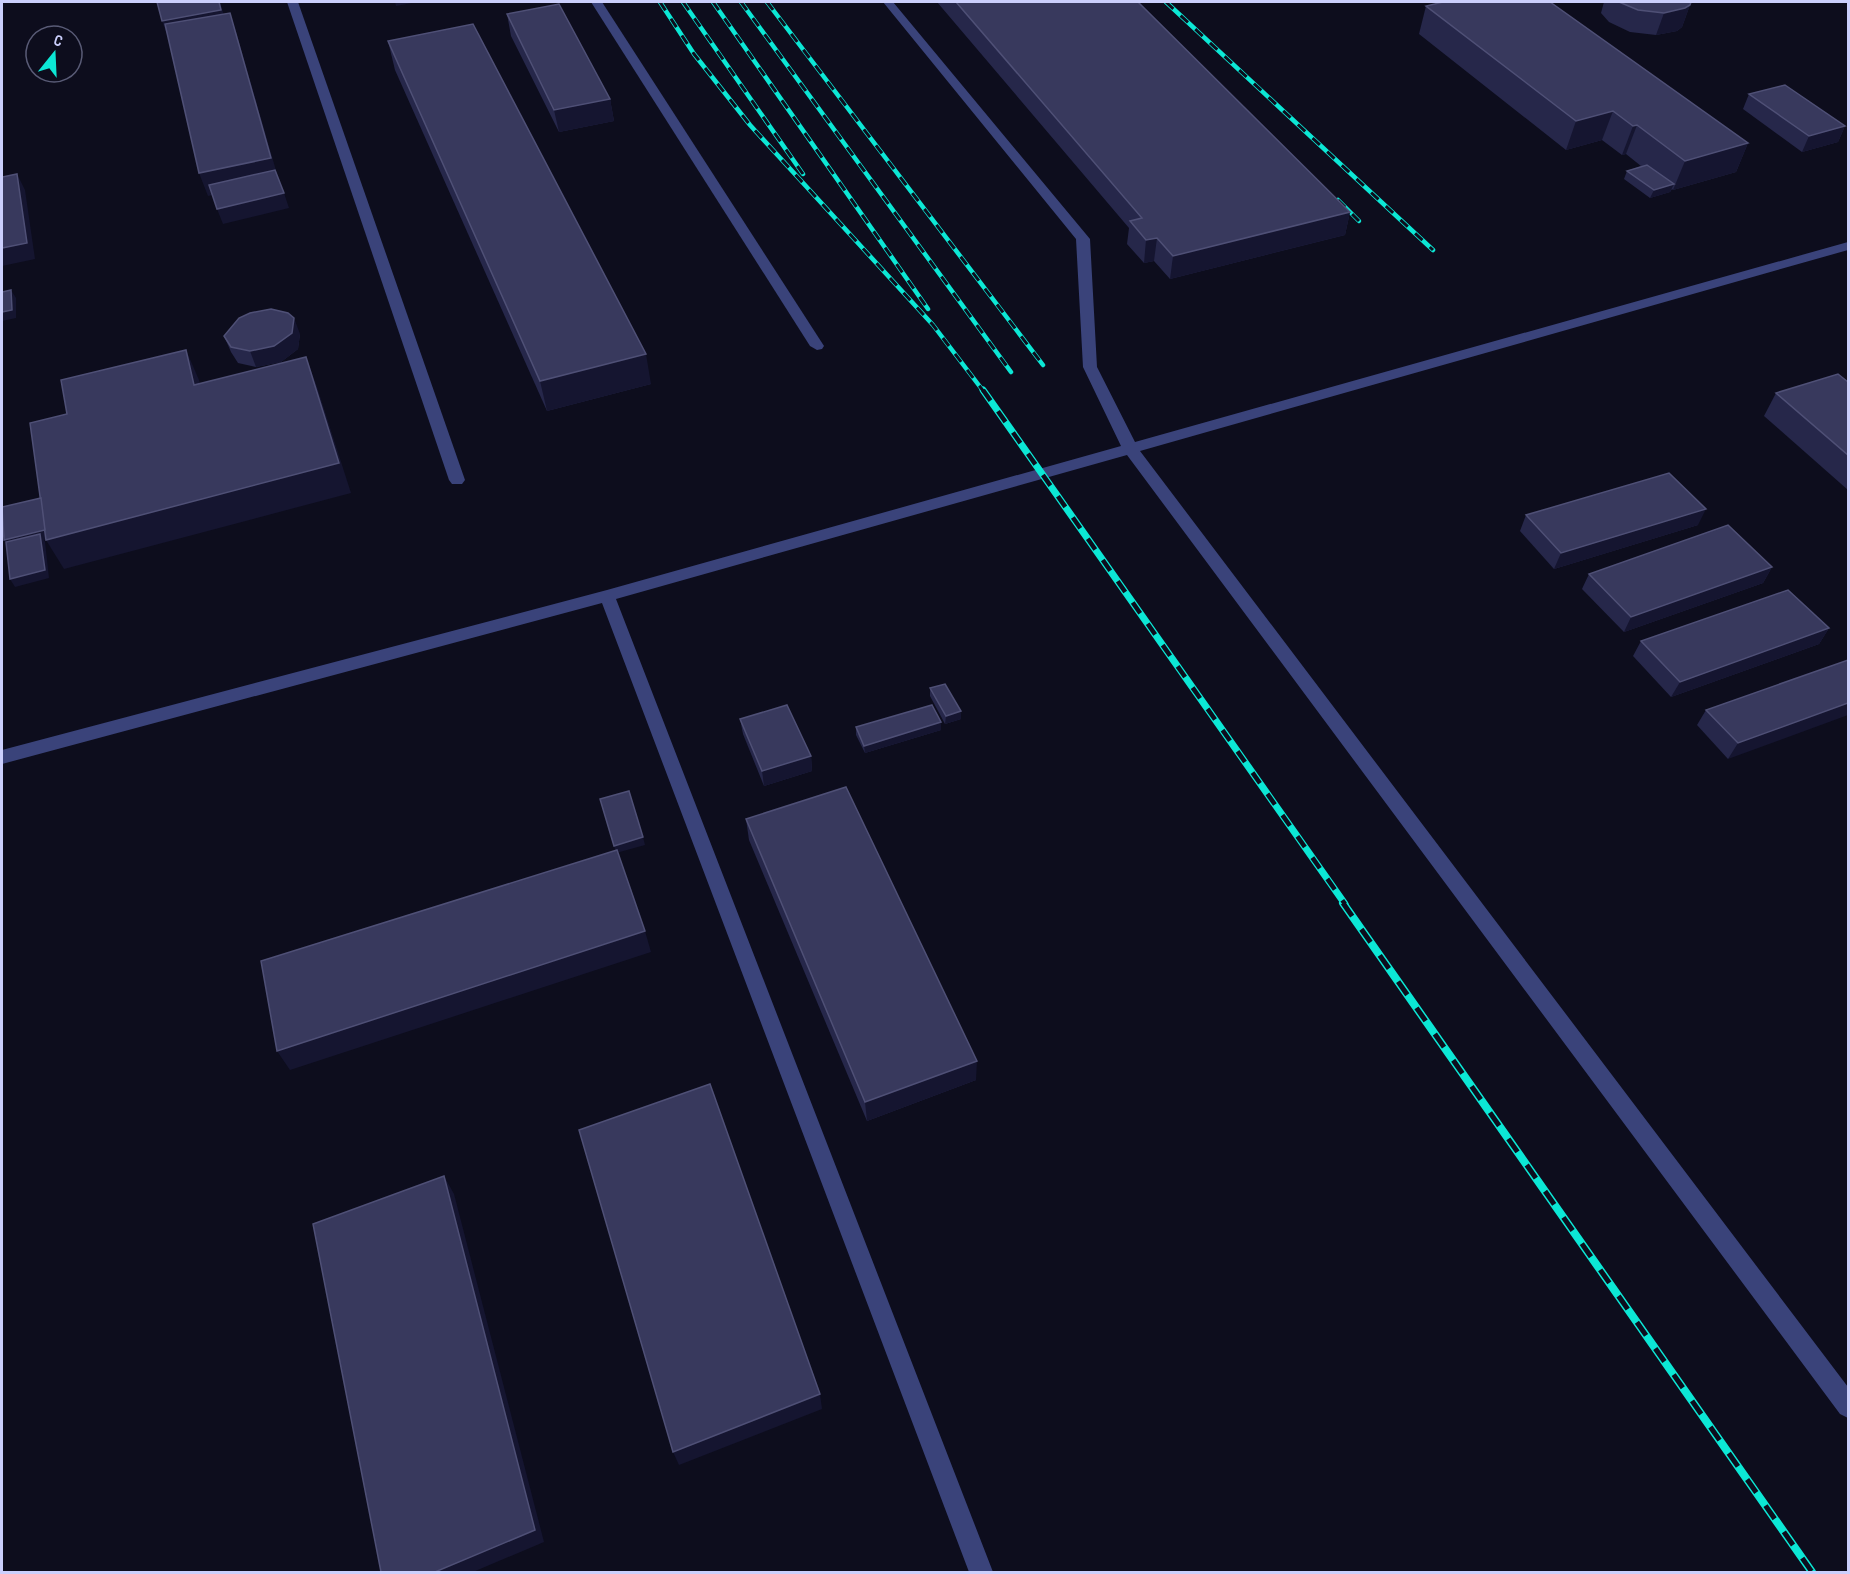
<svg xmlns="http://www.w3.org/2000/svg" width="1850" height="1574" viewBox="0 0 1850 1574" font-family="'Sofia Sans Condensed',sans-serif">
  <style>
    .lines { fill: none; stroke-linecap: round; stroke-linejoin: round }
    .minor { fill: #3a437a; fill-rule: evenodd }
    .rail-far2-casing { stroke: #0ce7d5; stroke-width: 4.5 }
    .rail-far1-casing { stroke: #0ce7d5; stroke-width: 7 }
    .rail-casing { stroke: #0ce7d5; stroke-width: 8 }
    .rail-far2 { stroke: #0d0d1d; stroke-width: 3; stroke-dasharray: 10; stroke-linecap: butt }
    .rail-far1 { stroke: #0d0d1d; stroke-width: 4.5; stroke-dasharray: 13; stroke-linecap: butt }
    .rail { stroke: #0d0d1d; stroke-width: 5; stroke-dasharray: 16; stroke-linecap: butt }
    .wall { fill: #26274a }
    .shaded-wall { fill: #151530 }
    .building { fill: #38395d; stroke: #4f5076; stroke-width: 1.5 }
  </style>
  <rect width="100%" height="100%" fill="#0d0d1d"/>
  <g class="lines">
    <g class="minor">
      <path d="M 287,2 L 298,2 L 465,480 L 462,484 L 452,484 L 449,480 Z"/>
      <path d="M 591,2 L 602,2 L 824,346 L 822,349 L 817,350 L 810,346 Z"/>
      <path d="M 883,2 L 893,2 L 1090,239 L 1097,367 L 1135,442 L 1848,242 L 1848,250 L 1140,451 L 1848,1387 L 1848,1418 L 1840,1414 L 1127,455 L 616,599 L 993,1572 L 969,1572 L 602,603 L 2,764 L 2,750 L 607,590 L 1121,446 L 1083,367 L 1076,239 Z"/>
    </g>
    <g class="rail-far2-casing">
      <g id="rail-far2">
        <path d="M 660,2 L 694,54 L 750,125 L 933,325 L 984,392"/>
        <path d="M 683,2 L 803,174"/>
        <path d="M 713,2 L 928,309"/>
        <path d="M 741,2 L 1011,372"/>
        <path d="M 767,2 L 1043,365"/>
        <path d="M 1166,2 L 1433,250"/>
        <path d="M 1338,200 L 1359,221"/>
      </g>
    </g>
    <g class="rail-far1-casing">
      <path id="rail-far1" d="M 983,390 L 1345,904"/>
    </g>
    <g class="rail-casing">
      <path id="rail" d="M 1343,903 L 1812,1572"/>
    </g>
    <use href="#rail-far2" class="rail-far2"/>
    <use href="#rail-far1" class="rail-far1"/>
    <use href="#rail" class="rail"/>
  </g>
  <g class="wall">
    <path d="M 937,2 L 1138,2 L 1350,212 L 1345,235 L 1170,279 L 1154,261 L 1144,263 L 1127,244 L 1129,228 Z"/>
    <path d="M 1604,2 L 1691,2 L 1682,27 L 1677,31 L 1656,35 L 1630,32 L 1609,22 L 1601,13 Z"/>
    <path d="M 1426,6 L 1748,143 L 1736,172 L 1673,190 L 1672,189 L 1670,192 L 1650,198 L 1624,179 L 1627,171 L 1641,166 L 1626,154 L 1622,155 L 1602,140 L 1566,150 L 1419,34 Z"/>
    <path d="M 507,14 L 610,99 L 614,121 L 559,132 L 511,36 Z"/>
    <path d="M 388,41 L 651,384 L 547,411 L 395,70 Z"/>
    <path d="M 1749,94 L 1845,126 L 1838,142 L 1802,152 L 1743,109 Z"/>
    <path d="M 300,334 L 298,349 L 281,362 L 256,367 L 238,363 L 231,352 L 224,336 Z"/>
    <path d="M 1848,382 L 1848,490 L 1764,416 L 1776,393 Z"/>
    <path d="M 1526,515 L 1698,525 L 1554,569 L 1520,531 Z"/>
    <path d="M 1772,567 L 1763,583 L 1624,632 L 1582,589 L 1589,574 Z"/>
    <path d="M 1829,628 L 1819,644 L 1671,697 L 1633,656 L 1641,641 Z"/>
    <path d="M 1848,660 L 1728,759 L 1697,725 L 1706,710 Z"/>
    <path d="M 930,688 L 961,711 L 961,719 L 945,724 L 930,696 Z"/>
    <path d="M 740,719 L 811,756 L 812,771 L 764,786 L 743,734 Z"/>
    <path d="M 856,727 L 941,730 L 865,753 L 856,735 Z"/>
    <path d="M 746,819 L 976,1080 L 867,1121 L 749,840 Z"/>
  </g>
  <g class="shaded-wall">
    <path d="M 219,2 L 220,2 L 229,33 L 170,43 L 162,21 Z"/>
    <path d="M 395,2 L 417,2 L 396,6 Z"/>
    <path d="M 1690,5 L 1682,27 L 1677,31 L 1656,35 L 1664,13 Z"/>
    <path d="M 230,13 L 237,35 L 279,181 L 208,196 L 199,173 Z"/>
    <path d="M 610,99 L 614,121 L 559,132 L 554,110 Z"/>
    <path d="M 1613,111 L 1602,140 L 1566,150 L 1576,121 Z"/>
    <path d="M 1637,125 L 1626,154 L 1622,155 L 1633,126 Z"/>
    <path d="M 1845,126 L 1838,142 L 1802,152 L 1809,136 Z"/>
    <path d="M 1748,143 L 1736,172 L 1673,190 L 1685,161 Z"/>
    <path d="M 17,174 L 25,190 L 35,259 L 2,266 L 2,248 Z"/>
    <path d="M 1674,184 L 1670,192 L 1650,198 L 1654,190 Z"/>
    <path d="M 284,193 L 289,208 L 223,224 L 217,209 Z"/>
    <path d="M 1350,212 L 1345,235 L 1170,279 L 1173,256 Z"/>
    <path d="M 1157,238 L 1154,261 L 1144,263 L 1146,240 Z"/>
    <path d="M 11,290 L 16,298 L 16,318 L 2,321 L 2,312 Z"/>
    <path d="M 294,318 L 300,334 L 298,349 L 281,362 L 256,367 L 250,351 Z"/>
    <path d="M 186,350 L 199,380 L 207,415 L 194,385 Z"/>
    <path d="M 646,354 L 651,384 L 547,411 L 540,381 Z"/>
    <path d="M 306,357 L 317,387 L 351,493 L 64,569 L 46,540 Z"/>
    <path d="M 1706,509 L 1698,525 L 1554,569 L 1561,553 Z"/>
    <path d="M 48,530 L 53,538 L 44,540 L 45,542 L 49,578 L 15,587 L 10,579 L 9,548 L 4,540 Z"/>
    <path d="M 1772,567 L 1763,583 L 1624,632 L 1631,617 Z"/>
    <path d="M 1829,628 L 1819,644 L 1671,697 L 1680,682 Z"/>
    <path d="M 1848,703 L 1848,715 L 1728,759 L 1738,743 Z"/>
    <path d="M 961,711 L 961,719 L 945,724 L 946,716 Z"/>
    <path d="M 941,722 L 941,730 L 865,753 L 864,746 Z"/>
    <path d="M 811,756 L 812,771 L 764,786 L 762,771 Z"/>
    <path d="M 643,837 L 645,845 L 616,853 L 614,846 Z"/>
    <path d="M 645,931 L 651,952 L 290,1070 L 277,1051 Z"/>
    <path d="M 977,1061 L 976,1080 L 867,1121 L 865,1102 Z"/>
    <path d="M 444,1176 L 454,1194 L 544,1542 L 473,1572 L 435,1572 Z"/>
    <path d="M 820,1394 L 822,1409 L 679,1465 L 673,1452 Z"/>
  </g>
  <g class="building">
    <path d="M 157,2 L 219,2 L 221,10 L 162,21 Z"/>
    <path d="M 956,2 L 1138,2 L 1350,212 L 1173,256 L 1157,238 L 1146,240 L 1130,221 L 1142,218 Z"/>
    <path d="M 1443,2 L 1550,2 L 1748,143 L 1685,161 L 1637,125 L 1633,126 L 1613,111 L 1576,121 L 1426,6 Z"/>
    <path d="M 1619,2 L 1691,2 L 1690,5 L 1685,8 L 1664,13 L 1638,10 Z"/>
    <path d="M 559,4 L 610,99 L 554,110 L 507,14 Z"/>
    <path d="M 230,13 L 271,158 L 199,173 L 165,24 Z"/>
    <path d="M 473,24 L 646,354 L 540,381 L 388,41 Z"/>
    <path d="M 1785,85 L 1845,126 L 1809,136 L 1749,94 Z"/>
    <path d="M 1647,165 L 1674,184 L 1654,190 L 1627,171 Z"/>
    <path d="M 275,170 L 284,193 L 217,209 L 209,185 Z"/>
    <path d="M 17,174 L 27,243 L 2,248 L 2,177 Z"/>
    <path d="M 11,290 L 12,310 L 2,312 L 2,292 Z"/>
    <path d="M 271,309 L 288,313 L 294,318 L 292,333 L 274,346 L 250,351 L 231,347 L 224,336 L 239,318 L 250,313 Z"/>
    <path d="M 186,350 L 194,385 L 306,357 L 339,463 L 46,540 L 30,423 L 67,414 L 61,380 Z"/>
    <path d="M 1838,374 L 1848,382 L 1848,455 L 1776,393 Z"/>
    <path d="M 1669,473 L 1706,509 L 1561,553 L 1526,515 Z"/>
    <path d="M 41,498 L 45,530 L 4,540 L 2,507 Z"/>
    <path d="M 1728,525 L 1772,567 L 1631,617 L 1589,574 Z"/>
    <path d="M 40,534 L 45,570 L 10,579 L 6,542 Z"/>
    <path d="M 1788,590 L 1829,628 L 1680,682 L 1641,641 Z"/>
    <path d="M 1848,660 L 1848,703 L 1738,743 L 1706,710 Z"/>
    <path d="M 945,684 L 961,711 L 946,716 L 930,688 Z"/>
    <path d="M 787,705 L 811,756 L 762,771 L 740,719 Z"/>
    <path d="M 932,705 L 941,722 L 864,746 L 856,727 Z"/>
    <path d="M 846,787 L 977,1061 L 865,1102 L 746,819 Z"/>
    <path d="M 629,791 L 643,837 L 614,846 L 600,799 Z"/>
    <path d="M 617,850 L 645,931 L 277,1051 L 261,961 Z"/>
    <path d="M 710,1084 L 820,1394 L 673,1452 L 579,1130 Z"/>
    <path d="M 444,1176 L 535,1530 L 435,1572 L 381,1572 L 313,1224 Z"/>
  </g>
  <rect width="1850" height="1574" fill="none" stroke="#cbcffc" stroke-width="6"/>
  <g transform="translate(54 54) rotate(18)"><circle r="28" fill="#0d0d1d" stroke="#595b76" stroke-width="1.5"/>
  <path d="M0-4.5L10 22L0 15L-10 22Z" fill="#0ce7d5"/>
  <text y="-9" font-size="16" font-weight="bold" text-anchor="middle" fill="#cbcffc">С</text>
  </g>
</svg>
